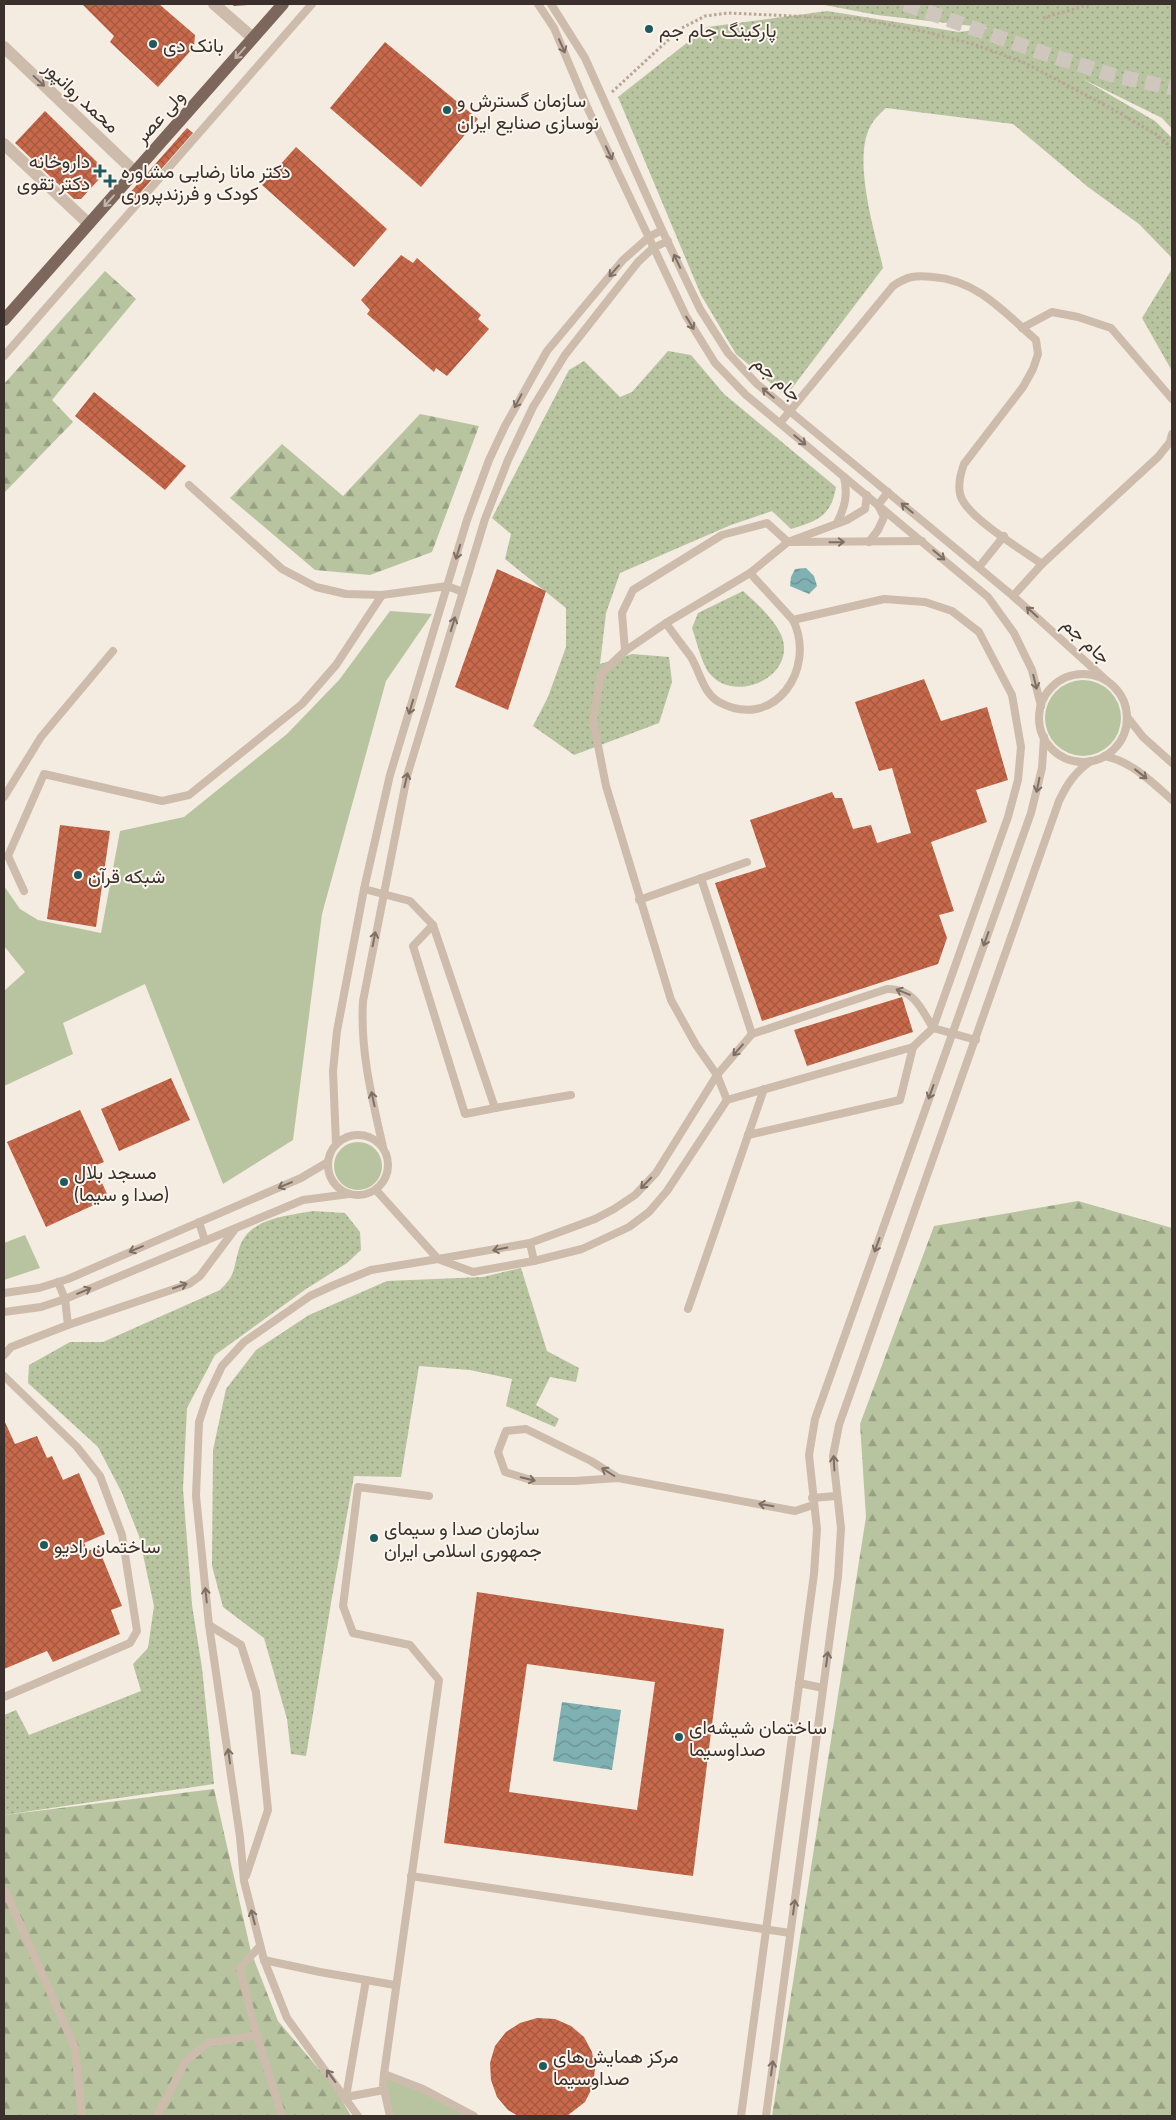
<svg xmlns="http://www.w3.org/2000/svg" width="1176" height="2120" viewBox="0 0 1176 2120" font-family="'Titillium Web',Vazirmatn,sans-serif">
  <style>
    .grass { fill: #b8c4a0 }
    .forest { fill: url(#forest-firs) }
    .park { fill: url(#park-dots) }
    .water { fill: url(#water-waves) }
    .building { fill: url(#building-cross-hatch); fill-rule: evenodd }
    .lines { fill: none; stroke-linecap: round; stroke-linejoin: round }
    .highway-tunnel { stroke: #cfc6bd; stroke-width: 15; stroke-dasharray: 15 8; stroke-linecap: butt }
    .path { stroke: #b9a596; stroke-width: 3; stroke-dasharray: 2.5 2.5; stroke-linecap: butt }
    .lane { stroke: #cdbbac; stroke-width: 8 }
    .street { stroke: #cdbbac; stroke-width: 12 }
    .primary { stroke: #7d675c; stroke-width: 12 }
    .oneway { stroke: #7d6f65 }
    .oneway2 { stroke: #c2b5ac }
    .poi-dot { fill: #1f5a5e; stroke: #fbf5ee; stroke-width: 2 }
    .labels { text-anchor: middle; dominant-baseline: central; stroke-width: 4; stroke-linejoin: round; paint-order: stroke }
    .poi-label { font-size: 19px; fill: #3b302b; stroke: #fbf5ee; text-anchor: start }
    .street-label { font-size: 19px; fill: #3b302b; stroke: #fbf5ee }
  </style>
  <defs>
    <pattern id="forest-firs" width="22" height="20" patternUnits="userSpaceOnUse" patternTransform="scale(1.25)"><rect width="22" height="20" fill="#b8c4a0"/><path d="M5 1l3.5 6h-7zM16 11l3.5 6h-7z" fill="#97a083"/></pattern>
    <pattern id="park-dots" width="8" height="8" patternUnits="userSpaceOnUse" patternTransform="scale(1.25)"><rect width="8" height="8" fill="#b8c4a0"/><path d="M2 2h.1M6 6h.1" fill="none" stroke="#97a083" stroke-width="1.8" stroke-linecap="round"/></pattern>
    <pattern id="water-waves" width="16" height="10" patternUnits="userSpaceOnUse" patternTransform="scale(1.25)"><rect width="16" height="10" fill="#7fb0b2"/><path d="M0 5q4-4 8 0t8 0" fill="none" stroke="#699091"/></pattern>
    <pattern id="building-cross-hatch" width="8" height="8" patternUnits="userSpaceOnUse" patternTransform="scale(1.25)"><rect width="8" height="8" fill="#c8694b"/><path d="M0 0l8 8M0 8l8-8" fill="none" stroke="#a4573f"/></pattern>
  </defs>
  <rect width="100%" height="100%" fill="#f4ebe1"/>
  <g class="grass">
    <path d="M 390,611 L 432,614 L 386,681 L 322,914 L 293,1140 L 223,1184 L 145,984 L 63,1023 L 73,1054 L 4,1086 L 4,991 L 25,972 L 4,946 L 4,886 L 20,909 L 38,920 L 101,933 L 120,831 L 184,817 L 287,734 L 339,680 Z"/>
    <circle cx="1083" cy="718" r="38"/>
    <circle cx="358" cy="1166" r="24"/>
    <path d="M 25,1235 L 40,1268 L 4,1280 L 4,1243 Z"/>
    <path d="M 384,2074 L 474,2116 L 391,2116 Z"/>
  </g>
  <g class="forest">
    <path d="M 105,271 L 136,299 L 52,400 L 73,422 L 4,493 L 4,384 Z"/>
    <path d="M 420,414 L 479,426 L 432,552 L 370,575 L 315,570 L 230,498 L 282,444 L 343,496 Z"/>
    <path d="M 1078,1201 L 1172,1228 L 1172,2116 L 772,2116 L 866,1517 L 860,1424 L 934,1226 Z"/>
    <path d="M 214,1789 L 251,1952 L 278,2021 L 335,2088 L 351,2116 L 4,2116 L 4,1815 Z"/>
  </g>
  <g class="park">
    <path d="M 819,4 L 1172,4 L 1172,129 L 1162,118 L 1083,79 L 1155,121 L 1172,138 L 1172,258 L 1139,224 L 1088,187 L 1013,124 L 886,108 C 882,112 876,117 873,122 C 850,154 875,232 883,268 L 786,396 L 736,354 L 701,295 L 618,97 L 707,27 L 827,11 L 959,32 L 990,28 L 877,15 Z"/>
    <path d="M 1172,269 L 1172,371 L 1142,318 Z"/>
    <path d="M 668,351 L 691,355 L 724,394 L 836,487 C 831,517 817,521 791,529 L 772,511 L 731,525 L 620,573 L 606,613 L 600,664 L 632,654 L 669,657 L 672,682 L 659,723 L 574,755 L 533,726 L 548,697 L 566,647 L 566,608 L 505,559 L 511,534 L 492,518 L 569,370 L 584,361 L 620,397 L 632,392 Z"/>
    <path d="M 743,591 C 756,603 775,619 782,637 C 796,677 735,704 710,674 C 702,665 696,639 692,628 L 698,613 Z"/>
    <path d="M 313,1211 L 345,1213 L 360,1232 L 361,1250 L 347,1263 L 306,1289 L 215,1355 L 187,1408 L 183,1489 L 192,1605 L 202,1668 L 214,1784 L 4,1815 L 4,1715 L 16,1710 L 29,1735 L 141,1691 L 133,1664 L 148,1648 L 154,1606 L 139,1536 L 122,1493 L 98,1447 L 28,1383 L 29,1365 L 70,1342 L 103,1342 L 220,1290 C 236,1275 233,1269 239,1249 C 248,1218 286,1216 313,1211 Z"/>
    <path d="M 521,1268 L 547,1351 L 579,1368 L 576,1382 L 550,1377 L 536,1405 L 559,1419 L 555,1427 L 506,1406 L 512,1379 L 470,1370 L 419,1366 L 401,1477 L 354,1476 L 332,1597 L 306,1756 L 291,1754 L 287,1719 L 264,1638 L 223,1607 L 212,1566 L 213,1450 L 226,1389 L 256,1350 L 309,1315 L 387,1281 L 483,1277 Z"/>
  </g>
  <g class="water">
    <path d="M 806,568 L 814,576 L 817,586 L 809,594 L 790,586 L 791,577 L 795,569 Z"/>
    <path d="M 562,1702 L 621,1710 L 612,1770 L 553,1761 Z"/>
  </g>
  <g class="building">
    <path d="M 82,4 L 159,4 L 195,35 L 194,47 L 158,87 L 110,42 L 114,36 Z"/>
    <path d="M 231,4 L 248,4 L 248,5 L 234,6 Z"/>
    <path d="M 385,42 L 478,119 L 421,187 L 330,108 Z"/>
    <path d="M 45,111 L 101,166 L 101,177 L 81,199 L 74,199 L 15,143 Z"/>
    <path d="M 187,128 L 193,133 L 133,201 L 127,196 Z"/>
    <path d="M 296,147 L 387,229 L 354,267 L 262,185 Z"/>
    <path d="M 401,255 L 413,263 L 417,258 L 481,315 L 478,319 L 489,329 L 447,376 L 436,368 L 434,372 L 367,314 L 370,310 L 361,300 Z"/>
    <path d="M 94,392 L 186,466 L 165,490 L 75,416 Z"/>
    <path d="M 497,569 L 546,591 L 508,710 L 455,687 Z"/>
    <path d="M 924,679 L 941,721 L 987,707 L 1008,780 L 976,790 L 987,822 L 931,842 L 954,911 L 939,915 L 947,938 L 938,964 L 762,1021 L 715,883 L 766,867 L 750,820 L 832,792 L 835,798 L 842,798 L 853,829 L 871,825 L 877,843 L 911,833 L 892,768 L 879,771 L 855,702 Z"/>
    <path d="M 60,825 L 110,831 L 96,927 L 47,919 Z"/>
    <path d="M 902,997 L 913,1032 L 807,1066 L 794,1030 Z"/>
    <path d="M 171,1078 L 190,1120 L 119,1151 L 101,1109 Z"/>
    <path d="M 80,1110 L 104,1162 L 94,1166 L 109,1198 L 46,1227 L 7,1142 Z"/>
    <path d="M 4,1420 L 15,1444 L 37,1436 L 47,1458 L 52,1456 L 63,1480 L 79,1473 L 105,1534 L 84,1543 L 88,1551 L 98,1547 L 122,1606 L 111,1610 L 120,1634 L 53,1662 L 47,1651 L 4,1669 Z"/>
    <path d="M 477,1592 L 724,1629 L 693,1876 L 444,1843 ZM 527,1664 L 655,1682 L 637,1810 L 509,1792 Z"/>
    <path d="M 537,2018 L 555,2019 L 571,2026 L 584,2037 L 592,2052 L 595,2069 L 593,2086 L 585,2102 L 567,2116 L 518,2116 L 508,2110 L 497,2097 L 491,2080 L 490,2063 L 495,2046 L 506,2032 L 520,2023 Z"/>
  </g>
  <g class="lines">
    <path class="highway-tunnel" d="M 905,4 L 1046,54 L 1112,75 L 1172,88"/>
    <g class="path">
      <path d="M 1043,18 L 1091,4"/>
      <path d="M 612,92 L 680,29 L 705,16 L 728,13 L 859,19 L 926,32 L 976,45 L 1025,63 L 1114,110 L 1157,135 L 1172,148"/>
    </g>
    <g class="lane">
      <path d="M 538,4 L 554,28 L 588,109 L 686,316 L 715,363 L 746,395 L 988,597 L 1014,633 L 1032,670 L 1041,706"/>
      <path d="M 551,4 L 585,58 L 662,230 L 700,309 L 728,353 L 757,384 L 1013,596 L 1106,680"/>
      <path d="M 1022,328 L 1052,312 L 1078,317 L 1111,328 L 1172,399"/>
      <path d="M 4,356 L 312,4"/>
      <path d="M 780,423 L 893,286 C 907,276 916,275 933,277 C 977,280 1004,312 1036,340 L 1038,354 L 1033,369 L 1023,387 L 964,464 C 960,475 956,490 963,501 C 974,521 1022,550 1042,564 L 1013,596"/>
      <path d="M 189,485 L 282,569 L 316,587 L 346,594 L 382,595 L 447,586 L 463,592"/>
      <path d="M 837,523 C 845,507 848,495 844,477"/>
      <path d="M 869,542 L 878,530 L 884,517 L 878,505 L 888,492"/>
      <path d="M 1042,564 L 1158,457 L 1170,442 L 1172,434"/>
      <path d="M 979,567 L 1004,536"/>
      <path d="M 750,573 L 793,620"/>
      <path d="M 666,623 L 625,651 L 601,674 L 593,720 L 606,786 L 671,1000 L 696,1045 L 717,1075 L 727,1100"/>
      <path d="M 625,651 L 622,613 L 633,590 L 722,535 L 767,523 L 788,542 L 922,541"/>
      <circle cx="1083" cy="718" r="44"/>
      <path d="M 1128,718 L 1143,737 L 1172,763"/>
      <path d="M 1105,756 C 1132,762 1152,782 1172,800"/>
      <path d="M 4,797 L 41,737 L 113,651"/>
      <path d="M 701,878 L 752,1034"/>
      <path d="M 364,889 L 410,901 L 433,925 L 495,1108 L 571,1095"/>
      <path d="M 24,891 L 8,856 L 44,774 L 162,801 L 189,795 L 302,704 L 336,665 L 382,595"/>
      <path d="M 639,900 L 747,862"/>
      <path d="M 433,925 L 413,946 L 465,1114 L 495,1108"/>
      <circle cx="358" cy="1165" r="30"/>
      <path d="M 748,1135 L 900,1100 L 913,1047"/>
      <path d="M 336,1144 L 333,1071 L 337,1031 L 364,889 L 390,775 L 467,520 L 489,460 L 505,426 L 547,351 L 623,260 L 649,237 L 662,230"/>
      <path d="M 383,1147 C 372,1098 360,1051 363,1001 L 407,776 L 485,519 L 508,460 L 533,407 L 565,355 L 638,262 L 653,248 L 668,241"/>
      <path d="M 376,1190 L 438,1259 L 530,1243 L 595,1219 L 614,1209 L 635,1195 L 656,1173 L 717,1075 L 752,1034 L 887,989 C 913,988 921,1008 933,1028 L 976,1040"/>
      <path d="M 199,1222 L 205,1241"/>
      <path d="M 530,1243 L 534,1261"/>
      <path d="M 4,1293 L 39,1288 L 68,1279 L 301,1178 L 328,1162"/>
      <path d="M 688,1309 L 764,1089"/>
      <path d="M 4,1312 L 41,1307 L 65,1299 L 303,1200 L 349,1194"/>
      <path d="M 68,1325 L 189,1284 L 200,1276 L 235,1229"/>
      <path d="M 4,1355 L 11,1347 L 68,1325 L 65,1299 L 58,1282"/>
      <path d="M 4,1376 L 77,1447 L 100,1476 L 122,1535 L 137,1631 L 130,1643 L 4,1697"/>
      <path d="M 618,1478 L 575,1481 L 534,1481 L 505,1472 L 498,1452 L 506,1431 L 526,1429 L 591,1461 L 618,1478 L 795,1511 L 813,1505"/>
      <path d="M 812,1498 L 836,1496"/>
      <path d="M 209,1625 L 241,1645 L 256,1692 L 268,1810 L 246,1876"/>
      <path d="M 799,1683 L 823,1688"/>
      <path d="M 411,1876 L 790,1933"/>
      <path d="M 4,1888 L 75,2048 L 82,2116"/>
      <path d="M 260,1946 L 240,1968 L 254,2026 L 282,2116"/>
      <path d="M 264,1960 L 320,1972 L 395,1985"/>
      <path d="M 366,1980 L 346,2097 L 384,2090"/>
      <path d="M 384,2074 L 423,2089 L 474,2116"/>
      <path d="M 157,2116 L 186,2061 L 208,2043 L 257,2035"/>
      <path d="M 358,2116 L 287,2018 L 264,1960 L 244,1881 L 240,1837 L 209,1625 L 196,1496 L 199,1422 L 207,1398 L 222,1366 L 244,1342 L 310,1296 L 334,1285 L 371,1270 L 438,1259 L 473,1272 L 534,1261 L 582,1249 L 629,1227 L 649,1212 L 667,1191 L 727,1100 L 913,1047 L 933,1028 L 1008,817 L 1018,780 L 1021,747 L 1012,695 L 979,632 L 952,611 L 925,602 L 884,599 L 793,620 C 817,669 774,732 719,702 C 703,693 700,672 691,657 C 683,646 674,635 666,623 L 750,573 L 788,542 L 847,520 L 865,509 L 867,495"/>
      <path d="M 390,2116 L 383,2085 L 384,2074 L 439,1680 L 410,1645 L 353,1633 L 343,1606 L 358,1487 L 429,1496"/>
      <path d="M 741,2116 L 814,1574 L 817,1529 L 809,1455 L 815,1419 L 1031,813 L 1042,768 L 1044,737"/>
      <path d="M 766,2116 L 838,1577 L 841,1528 L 833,1456 L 839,1425 L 1059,801 C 1067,784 1075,772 1091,761"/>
    </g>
    <g class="street">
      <path d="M 214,4 L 253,38"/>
      <path d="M 4,47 L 135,172"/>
      <path d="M 4,144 L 89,224"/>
    </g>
    <path class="primary" d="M 4,320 L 283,4"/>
  </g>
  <defs><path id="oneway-shaft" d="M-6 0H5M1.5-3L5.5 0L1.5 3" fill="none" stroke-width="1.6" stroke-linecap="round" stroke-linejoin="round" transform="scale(1.25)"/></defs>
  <g class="oneway">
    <use href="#oneway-shaft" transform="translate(562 46) rotate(66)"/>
    <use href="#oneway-shaft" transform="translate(39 81) rotate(43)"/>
    <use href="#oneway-shaft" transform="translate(609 153) rotate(65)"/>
    <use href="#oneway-shaft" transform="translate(677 261) rotate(-115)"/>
    <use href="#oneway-shaft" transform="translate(614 271) rotate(131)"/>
    <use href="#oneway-shaft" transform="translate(690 323) rotate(59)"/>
    <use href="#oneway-shaft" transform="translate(768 393) rotate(-140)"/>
    <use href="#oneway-shaft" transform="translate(518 401) rotate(118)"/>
    <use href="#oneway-shaft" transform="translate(800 440) rotate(40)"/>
    <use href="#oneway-shaft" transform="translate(907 508) rotate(-140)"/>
    <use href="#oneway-shaft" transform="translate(837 542) rotate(-1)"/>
    <use href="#oneway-shaft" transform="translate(458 552) rotate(107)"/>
    <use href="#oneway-shaft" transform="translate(939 555) rotate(40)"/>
    <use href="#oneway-shaft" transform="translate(1032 612) rotate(-138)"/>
    <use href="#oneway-shaft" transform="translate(453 624) rotate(-73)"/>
    <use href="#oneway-shaft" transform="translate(1035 682) rotate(76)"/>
    <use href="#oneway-shaft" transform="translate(411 707) rotate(107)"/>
    <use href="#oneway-shaft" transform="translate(1141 774) rotate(38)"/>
    <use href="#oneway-shaft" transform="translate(406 780) rotate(-77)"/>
    <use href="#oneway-shaft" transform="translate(1038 785) rotate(101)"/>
    <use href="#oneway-shaft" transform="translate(374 939) rotate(-79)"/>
    <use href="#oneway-shaft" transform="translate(986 939) rotate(110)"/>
    <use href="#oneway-shaft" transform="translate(903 992) rotate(-158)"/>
    <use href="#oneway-shaft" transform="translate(738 1050) rotate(131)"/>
    <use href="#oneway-shaft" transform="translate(931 1092) rotate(110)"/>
    <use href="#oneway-shaft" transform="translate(373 1099) rotate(-102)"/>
    <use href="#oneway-shaft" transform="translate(646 1183) rotate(134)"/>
    <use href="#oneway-shaft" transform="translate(285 1185) rotate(157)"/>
    <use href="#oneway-shaft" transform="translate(877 1245) rotate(110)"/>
    <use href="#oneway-shaft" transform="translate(136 1249) rotate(157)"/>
    <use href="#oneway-shaft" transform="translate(500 1249) rotate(169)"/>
    <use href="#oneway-shaft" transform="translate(180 1286) rotate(-19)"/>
    <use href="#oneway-shaft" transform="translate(84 1291) rotate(-23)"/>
    <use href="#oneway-shaft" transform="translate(834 1463) rotate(-93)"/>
    <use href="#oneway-shaft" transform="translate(608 1472) rotate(-148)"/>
    <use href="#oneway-shaft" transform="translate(528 1479) rotate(14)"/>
    <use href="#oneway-shaft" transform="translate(766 1505) rotate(-170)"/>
    <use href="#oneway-shaft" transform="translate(206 1595) rotate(-96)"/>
    <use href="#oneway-shaft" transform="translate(827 1659) rotate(-82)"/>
    <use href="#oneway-shaft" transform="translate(229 1756) rotate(-98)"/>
    <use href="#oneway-shaft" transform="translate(794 1907) rotate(-82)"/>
    <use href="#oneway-shaft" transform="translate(253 1917) rotate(-104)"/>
    <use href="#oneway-shaft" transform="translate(772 2068) rotate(-82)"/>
    <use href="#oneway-shaft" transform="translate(331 2076) rotate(-126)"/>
  </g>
  <g class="oneway2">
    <use href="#oneway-shaft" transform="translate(240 53) rotate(132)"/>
    <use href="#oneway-shaft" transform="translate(109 201) rotate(132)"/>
  </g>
  <g class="poi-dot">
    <circle cx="649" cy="29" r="5"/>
    <circle cx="153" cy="44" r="5"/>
    <circle cx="447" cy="110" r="5"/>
    <path d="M97.5 163.5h5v5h5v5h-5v5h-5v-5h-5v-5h5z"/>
    <path d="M107.5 173.5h5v5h5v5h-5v5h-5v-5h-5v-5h5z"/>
    <circle cx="78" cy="875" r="5"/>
    <circle cx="64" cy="1182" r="5"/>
    <circle cx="374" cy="1538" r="5"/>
    <circle cx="44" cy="1545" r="5"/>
    <circle cx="679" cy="1737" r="5"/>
    <circle cx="543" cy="2066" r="5"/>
  </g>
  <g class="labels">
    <g class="poi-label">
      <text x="659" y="29">پارکینگ جام جم</text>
      <text x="163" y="44">بانک دی</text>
      <text x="457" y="99">سازمان گسترش و<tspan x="457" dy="22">نوسازی صنایع ایران</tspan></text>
      <text x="90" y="160" text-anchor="end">داروخانه<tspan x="90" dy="22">دکتر تقوی</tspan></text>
      <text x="121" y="170">دکتر مانا رضایی مشاوره<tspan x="121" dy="22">کودک و فرزندپروری</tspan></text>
      <text x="88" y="875">شبکه قرآن</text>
      <text x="74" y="1171">مسجد بلال<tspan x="74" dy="22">(صدا و سیما)</tspan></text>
      <text x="384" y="1527">سازمان صدا و سیمای<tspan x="384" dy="22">جمهوری اسلامی ایران</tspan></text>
      <text x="54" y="1545">ساختمان رادیو</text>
      <text x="689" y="1726">ساختمان شیشه‌ای<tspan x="689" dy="22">صداوسیما</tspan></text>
      <text x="553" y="2055">مرکز همایش‌های<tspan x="553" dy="22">صداوسیما</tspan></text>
    </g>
    <g class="street-label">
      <text transform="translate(82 96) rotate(43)">محمد روانپور</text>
      <text transform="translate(159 116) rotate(-48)">ولی عصر</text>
      <text transform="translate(778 378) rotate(42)">جام جم</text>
      <text transform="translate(1087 640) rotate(43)">جام جم</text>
    </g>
  </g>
  <rect width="1176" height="2120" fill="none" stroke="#3b302b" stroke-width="10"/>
</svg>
